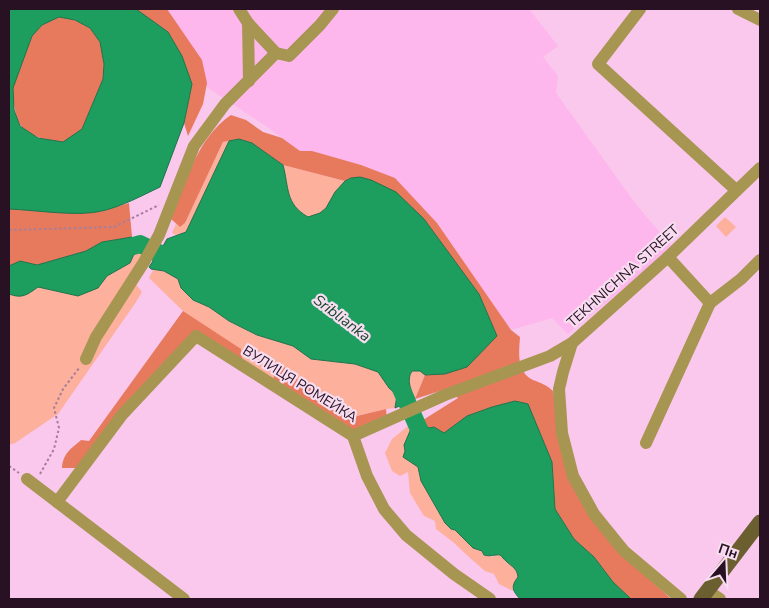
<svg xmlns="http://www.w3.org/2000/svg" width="769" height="608" viewBox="0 0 769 608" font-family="'Nunito Sans',sans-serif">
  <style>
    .built { fill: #fdb7ec }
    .green { fill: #fdb09b }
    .forest { fill: #e77a5d }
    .water { fill: #1d9d5e; stroke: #20734c; fill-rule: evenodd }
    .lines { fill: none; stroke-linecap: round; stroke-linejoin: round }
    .river { stroke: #1d9d5e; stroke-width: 18 }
    .path { stroke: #a57e9c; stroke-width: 2; stroke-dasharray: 2.5 2.5; stroke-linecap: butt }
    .minor { stroke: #a79652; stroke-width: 12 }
    .major { stroke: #6b5f2f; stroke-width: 15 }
    .labels { text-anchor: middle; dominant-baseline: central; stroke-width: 4.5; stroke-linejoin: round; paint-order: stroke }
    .street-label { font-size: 14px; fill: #281123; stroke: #f7ddf0 }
    .water-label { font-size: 15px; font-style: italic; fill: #144329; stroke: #f7ddf0 }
  </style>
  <rect width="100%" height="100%" fill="#fac7ed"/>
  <path class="built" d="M 149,9 L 529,9 L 558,46 L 543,57 L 558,76 L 556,93 L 635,203 L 673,248 L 568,334 L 552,318 L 511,330 L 437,223 L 312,151 L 300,151 L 269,128 L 202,84 Z"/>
  <g class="green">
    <path d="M 229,141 L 186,232 L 176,235 L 172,233 L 176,224 L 180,227 L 185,223 L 223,142 Z"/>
    <path d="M 283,165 L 345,181 C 338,189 327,209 320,213 C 317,215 312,216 308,217 C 285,204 289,187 283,165 Z"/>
    <path d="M 725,217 L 736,227 L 726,237 L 716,226 Z"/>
    <path d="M 142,249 L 145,257 L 130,277 L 142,292 L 136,302 L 58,414 L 15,443 L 9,445 L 9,294 C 22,298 27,295 38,287 L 51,290 L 98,288 L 107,276 L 130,263 L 135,252 Z"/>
    <path d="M 153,270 L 164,271 L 178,279 L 181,288 L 193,300 L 209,307 L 229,321 L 257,335 L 293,346 L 311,359 L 355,364 L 378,372 L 389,388 L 397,395 L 395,408 L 386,409 L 357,416 L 342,406 L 325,398 L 312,386 L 301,384 L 293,373 L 278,363 L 273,380 L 242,360 L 225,340 L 183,311 L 149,278 Z"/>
    <path d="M 412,371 L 420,371 L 425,375 L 415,399 C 411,390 406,380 412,371 Z"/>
    <path d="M 408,426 L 410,431 L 409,462 L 414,463 L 418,467 L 421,481 L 445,523 L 455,530 L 473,548 L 482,551 L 492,557 C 494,556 497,554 500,555 C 503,556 503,558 505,561 C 509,565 519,568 518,576 C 518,582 512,582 513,591 L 499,584 L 494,574 L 485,571 L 470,558 L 453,542 L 436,529 L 435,521 L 424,516 L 410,493 L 408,472 L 400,476 L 392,471 L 385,453 L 392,439 Z"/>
  </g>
  <g class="forest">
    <path d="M 136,9 L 167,9 L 202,60 L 207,83 L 203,104 L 188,136 L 184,123 L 192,84 L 168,32 Z"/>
    <path d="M 59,17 L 75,20 L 90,28 L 100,42 L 104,64 L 103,79 L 82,129 L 64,142 C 48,140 34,139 22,127 C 15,120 12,96 13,86 C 16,73 24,48 32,36 C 38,26 48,20 59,17 Z"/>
    <path d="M 231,115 L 246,120 L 263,132 L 282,138 L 300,151 L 312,151 L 361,165 L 395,178 L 437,223 L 511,330 L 520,337 C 519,352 516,372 533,380 C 541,383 547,385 553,391 L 574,488 L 642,572 L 671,599 L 631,599 L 613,582 L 594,557 L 574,539 L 555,509 L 552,462 L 527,404 L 515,401 L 492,407 L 467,416 L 444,433 L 434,427 L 429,428 L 424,425 L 423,420 L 458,398 L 446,389 L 415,399 L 425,375 L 445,374 L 497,336 L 479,294 L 424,219 L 351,178 L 345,181 L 283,165 L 252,143 L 239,139 L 223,142 L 185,223 L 180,227 L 171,219 C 186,182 197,138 231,115 Z"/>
    <path d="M 129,203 L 132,237 L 102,242 L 86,251 L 37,265 L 20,261 L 9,266 L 9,209 L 73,212 L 100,212 Z"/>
    <path d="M 183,311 L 241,349 L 242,360 L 195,330 L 76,468 L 62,468 C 63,453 71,449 81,440 L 89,441 Z"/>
    <path d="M 278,363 L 293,373 L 301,384 L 312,386 L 325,398 L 342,406 L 357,416 L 386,409 L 387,419 L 353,432 L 273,380 Z"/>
  </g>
  <g class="water">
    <path d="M 9,9 L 136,9 L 168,32 L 182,56 L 192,84 L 184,123 L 160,187 C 141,196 123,206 102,211 C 78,217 35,210 9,209 ZM 59,17 L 75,20 L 90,28 L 100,42 L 104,64 L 103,79 L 82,129 L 63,142 L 38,138 L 20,126 L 14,110 L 13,88 L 32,36 L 42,25 Z"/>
    <path d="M 239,139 L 252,143 L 283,165 C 289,187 285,204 308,217 L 320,213 L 326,208 L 335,192 L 345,181 L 351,178 L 360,177 L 371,180 L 396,192 L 424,219 L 479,294 L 497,336 L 467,367 L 445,374 L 425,375 L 420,371 L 412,371 C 406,380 411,390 415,399 L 395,408 L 397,395 L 389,388 L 378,372 L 355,364 L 311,359 L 293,346 L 257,335 L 229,321 L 209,307 L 193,300 L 181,288 L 178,279 L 164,271 L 151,269 L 149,267 L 153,261 L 152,258 L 158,247 L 163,246 L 167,239 L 186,232 L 229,141 Z"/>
    <path d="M 132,237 L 142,249 L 135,252 L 130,263 L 107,276 L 98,288 L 78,296 L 38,287 C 27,295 22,299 9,294 L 9,266 L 20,261 L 37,265 L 86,251 L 102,242 Z"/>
    <path d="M 515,401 L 528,404 L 552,462 L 555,509 L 574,539 L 594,557 L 613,582 L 631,599 L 520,599 C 513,591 510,587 518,577 C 517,568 512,567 506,561 C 504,560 502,556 500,555 C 497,554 491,557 484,555 L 482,551 L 473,548 L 455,530 L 451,529 L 445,523 L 421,481 L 418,467 L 403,457 L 405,451 L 404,445 L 410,431 L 412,423 L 423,420 L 425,425 L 429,428 L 434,427 L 444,433 L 467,416 L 492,407 Z"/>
  </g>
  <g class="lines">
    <g class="river">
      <path d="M 117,251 L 140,244 L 167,257"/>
      <path d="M 398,382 L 422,436 L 427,441"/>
    </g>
    <g class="path">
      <path d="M 9,230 L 114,227 L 159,205"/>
      <path d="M 9,466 L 19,473"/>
      <path d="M 40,474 L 54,449 L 59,428 L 54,408 L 63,389 L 80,367"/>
    </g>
    <g class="minor">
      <path d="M 239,9 L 248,23 L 249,81"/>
      <path d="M 640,9 L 598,64 L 736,190"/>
      <path d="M 738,9 L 760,20"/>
      <path d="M 248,23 L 276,53 L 289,56 L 320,25 L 333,9"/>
      <path d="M 668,257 L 710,303"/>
      <path d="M 572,343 L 563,372 L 559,389 L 562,433 L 573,476 L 594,514 L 624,551 L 681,599"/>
      <path d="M 86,359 L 96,337 L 144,262 L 159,235 L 194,146 L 225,104 L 276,53"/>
      <path d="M 353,436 L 445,395 L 550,356 L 572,343 L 668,257 L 760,168"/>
      <path d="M 646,443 L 710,303 L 741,279 L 760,260"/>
      <path d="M 27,479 L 184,599"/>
      <path d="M 57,502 L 122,415 L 196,336 L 353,436 L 367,476 L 384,509 L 406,535 L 454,574 L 490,599"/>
      <path d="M 708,591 L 720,599"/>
    </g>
    <path class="major" d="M 701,599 L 760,522"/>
  </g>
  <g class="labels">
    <g class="street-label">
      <text transform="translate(623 276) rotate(-42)">TEKHNICHNA STREET</text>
      <text transform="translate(300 384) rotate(32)">ВУЛИЦЯ РОМЕЙКА</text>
    </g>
    <g class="water-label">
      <text transform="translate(342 318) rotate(37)">Sriblianka</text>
    </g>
  </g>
  <rect width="769" height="608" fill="none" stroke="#281123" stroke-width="20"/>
  <g transform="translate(724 563) rotate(19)" stroke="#f7ddf0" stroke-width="4" paint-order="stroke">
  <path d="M0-4L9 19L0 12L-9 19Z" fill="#281123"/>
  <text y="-8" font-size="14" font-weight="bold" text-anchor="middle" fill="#281123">Пн</text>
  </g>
</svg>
